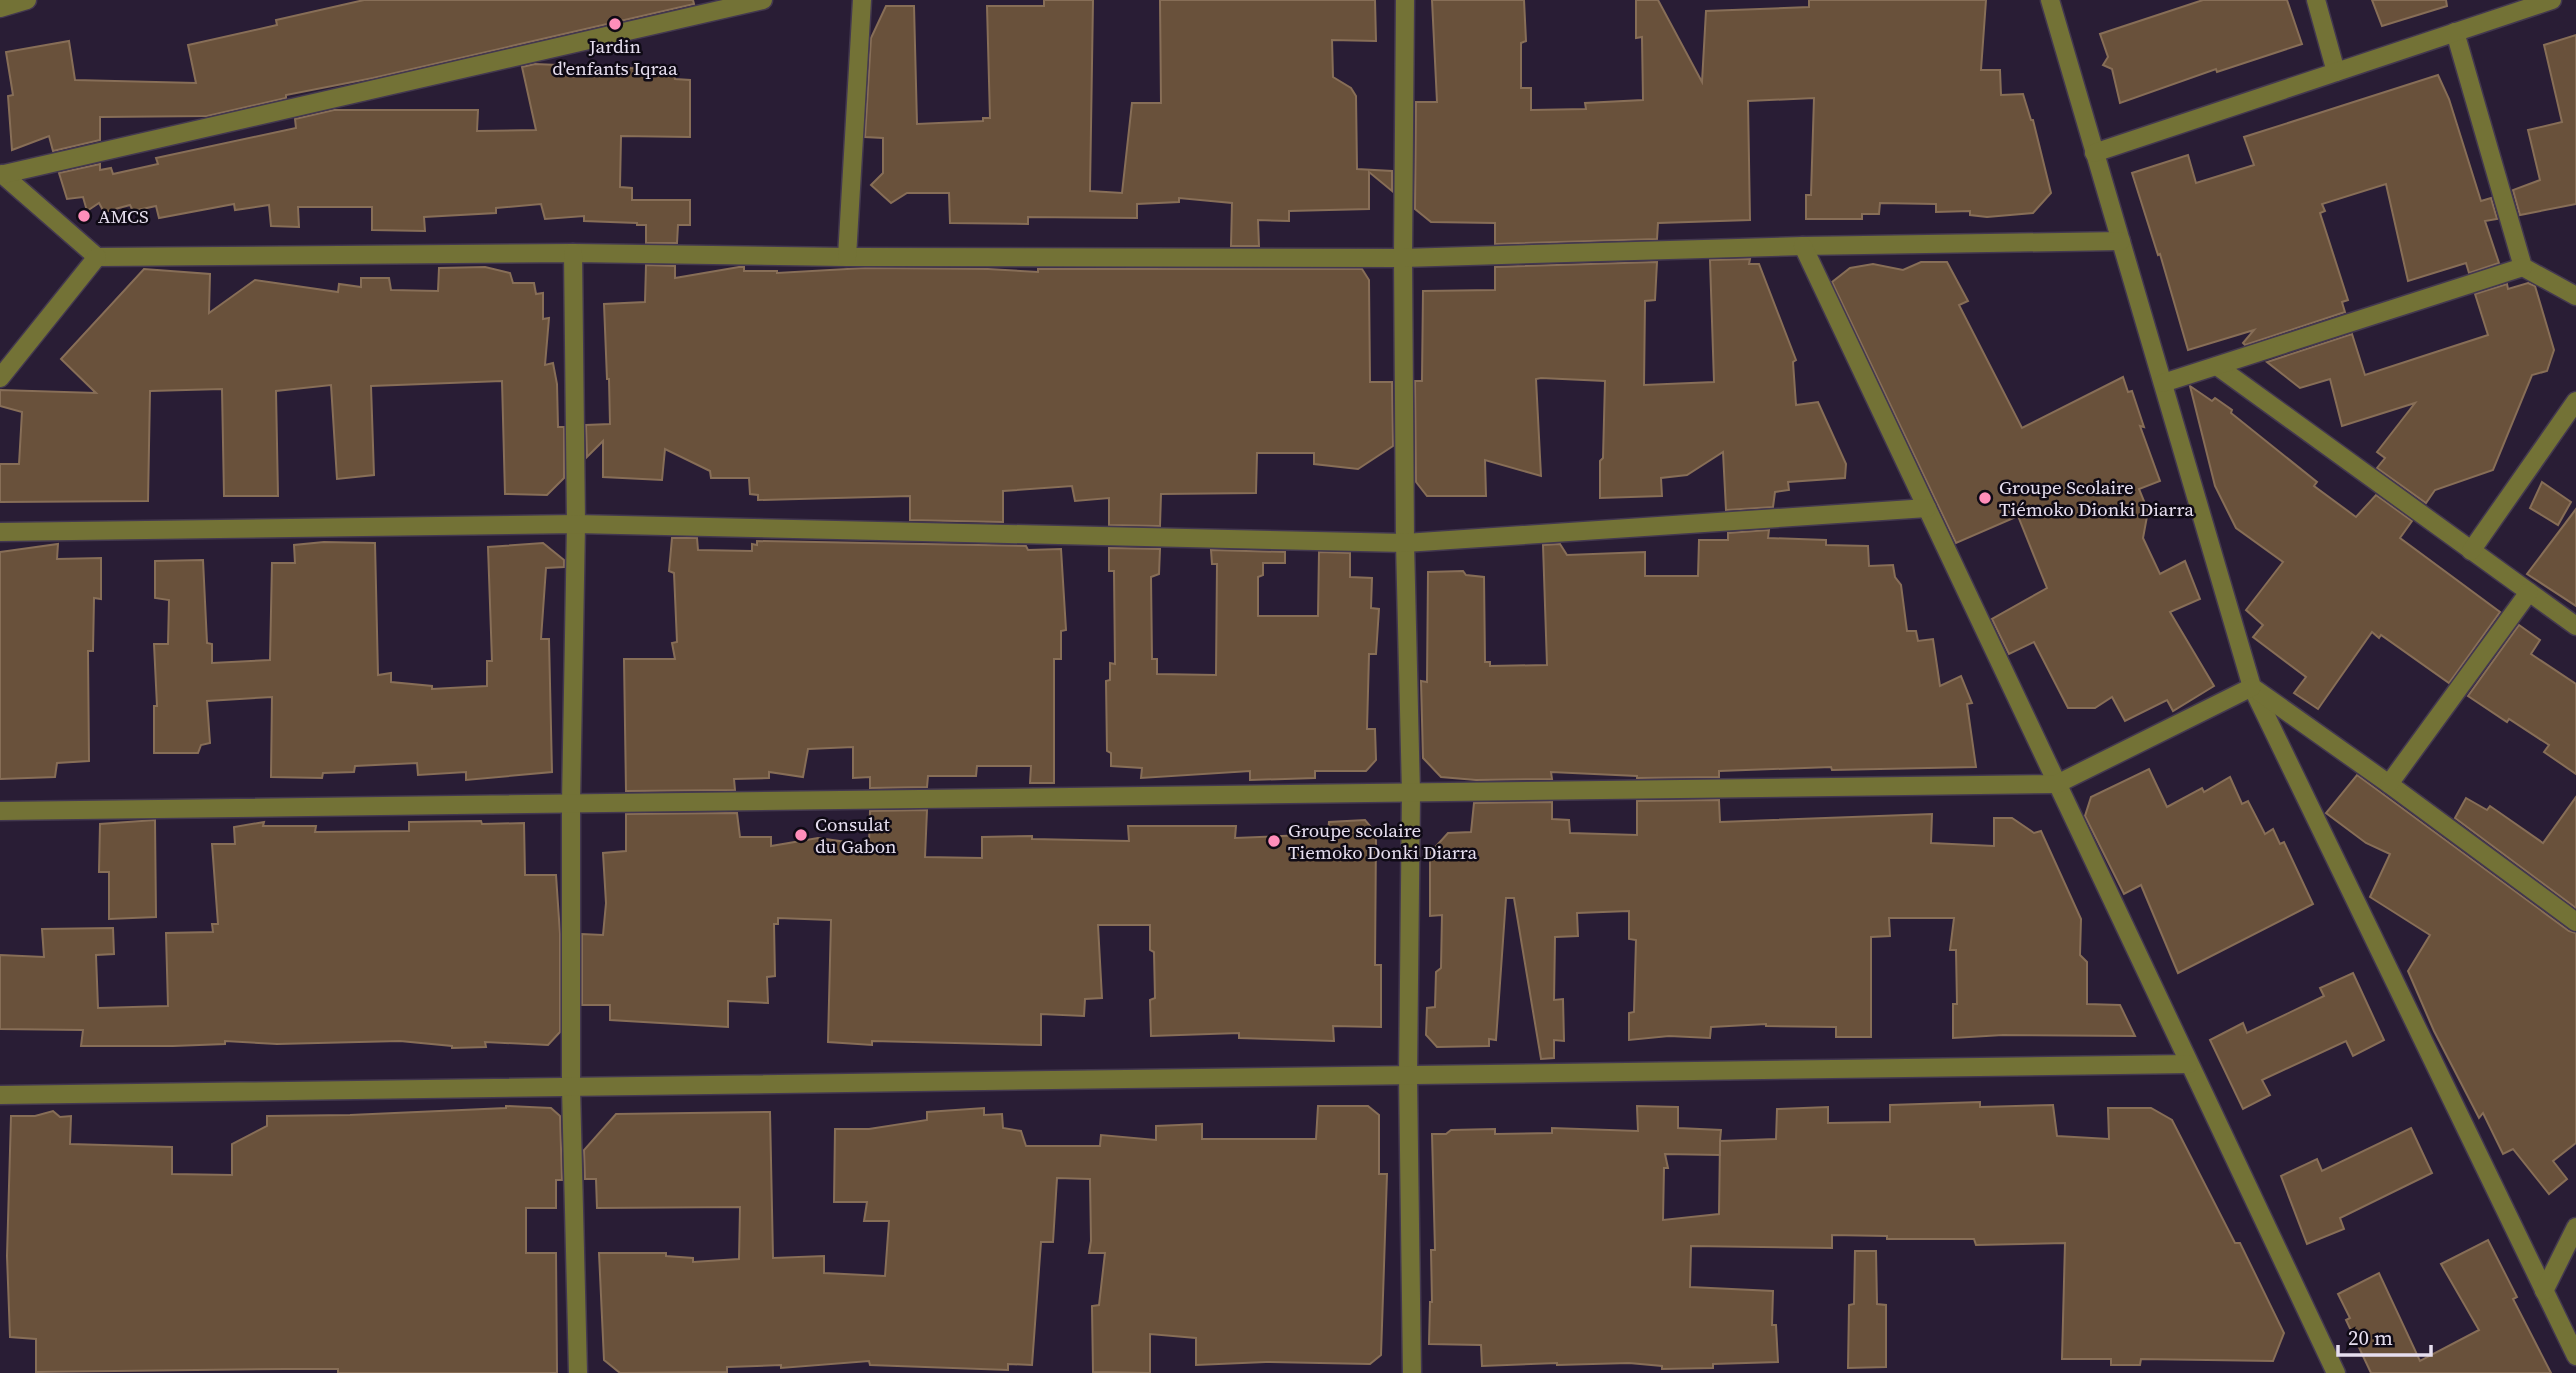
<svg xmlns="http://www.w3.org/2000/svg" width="2576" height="1373" viewBox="0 0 2576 1373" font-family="'Source Serif 4',serif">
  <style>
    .building { fill: #69513b; stroke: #876e57; stroke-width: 2; fill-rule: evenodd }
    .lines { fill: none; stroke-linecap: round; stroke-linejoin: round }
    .minor-casing { stroke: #43384f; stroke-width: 21 }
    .minor { stroke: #737236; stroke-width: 18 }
    .poi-dot { fill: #ff8eba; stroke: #0f0a15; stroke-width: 2.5 }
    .labels { text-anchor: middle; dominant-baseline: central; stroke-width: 5; stroke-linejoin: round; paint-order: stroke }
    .poi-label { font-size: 19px; fill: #e6deef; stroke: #0f0a15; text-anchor: start }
  </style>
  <rect width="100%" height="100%" fill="#291d35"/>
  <g class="building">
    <path d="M 364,0 L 693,0 L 694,4 L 373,78 L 286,95 L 286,98 L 207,116 L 100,117 L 100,140 L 53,151 L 49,136 L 12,150 L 8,96 L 13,95 L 6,52 L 69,41 L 75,80 L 196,83 L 188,45 L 277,25 L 276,20 Z"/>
    <path d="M 1044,0 L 1093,0 L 1090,191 L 1122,193 L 1132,103 L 1161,103 L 1160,0 L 1375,0 L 1376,41 L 1332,40 L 1333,77 L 1351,88 L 1356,96 L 1357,169 L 1392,171 L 1392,191 L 1369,172 L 1369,209 L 1289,211 L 1289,221 L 1258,220 L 1259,246 L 1231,246 L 1232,203 L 1179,198 L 1179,202 L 1137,204 L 1137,218 L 1028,217 L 1028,224 L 950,223 L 949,193 L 907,193 L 891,203 L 871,185 L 883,173 L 883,138 L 865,137 L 871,38 L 886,6 L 914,6 L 917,124 L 983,121 L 983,118 L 990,118 L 987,6 L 1044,6 Z"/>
    <path d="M 1432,0 L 1524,0 L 1526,41 L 1521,43 L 1521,88 L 1531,88 L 1531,110 L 1586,109 L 1585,103 L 1643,100 L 1642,37 L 1636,38 L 1636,0 L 1658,0 L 1702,82 L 1706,11 L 1809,7 L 1809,0 L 1986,0 L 1981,70 L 2000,70 L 2001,95 L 2023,94 L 2031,120 L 2033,120 L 2051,193 L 2033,213 L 1987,217 L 1970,215 L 1970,211 L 1936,212 L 1936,204 L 1880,203 L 1879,214 L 1862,214 L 1862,219 L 1806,219 L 1806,195 L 1811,195 L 1814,98 L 1748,101 L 1750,220 L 1658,223 L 1657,239 L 1495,244 L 1495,223 L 1431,222 L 1415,209 L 1416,102 L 1437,102 Z"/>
    <path d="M 2203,0 L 2287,0 L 2302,44 L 2217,72 L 2216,69 L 2120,103 L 2112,69 L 2103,65 L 2108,57 L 2100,34 Z"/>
    <path d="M 2372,0 L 2446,0 L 2447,6 L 2382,26 Z"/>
    <path d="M 2576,35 L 2576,204 L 2520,215 L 2513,190 L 2540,180 L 2528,130 L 2562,122 L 2544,45 Z"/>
    <path d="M 535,64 L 674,70 L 675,79 L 690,80 L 690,137 L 621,136 L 620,187 L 632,188 L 632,200 L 690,200 L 690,225 L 678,225 L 677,243 L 646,243 L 646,225 L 637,225 L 637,223 L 584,221 L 584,216 L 545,219 L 541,204 L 496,208 L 496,213 L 424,217 L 425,231 L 372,230 L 372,207 L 298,207 L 299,227 L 271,226 L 269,205 L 235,210 L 234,204 L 159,218 L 156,206 L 133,211 L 130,205 L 104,212 L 99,203 L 87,211 L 83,197 L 67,199 L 59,173 L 100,164 L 100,170 L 111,168 L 113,174 L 158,164 L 156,158 L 296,128 L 295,119 L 334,110 L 478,110 L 477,131 L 536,130 L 522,67 Z"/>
    <path d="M 2438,75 L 2449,99 L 2481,201 L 2491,198 L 2497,219 L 2485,221 L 2499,263 L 2469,273 L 2466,263 L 2408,281 L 2386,184 L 2322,204 L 2325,211 L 2320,213 L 2348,300 L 2342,302 L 2345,312 L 2245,345 L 2243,343 L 2254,330 L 2188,350 L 2160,254 L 2158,255 L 2132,173 L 2188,155 L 2196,183 L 2254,165 L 2244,137 Z"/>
    <path d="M 1750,259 L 1749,264 L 1759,264 L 1796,360 L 1793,362 L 1796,405 L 1818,402 L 1846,464 L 1845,478 L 1788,482 L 1789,490 L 1775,492 L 1773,507 L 1726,510 L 1723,452 L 1687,475 L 1661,478 L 1662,496 L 1600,498 L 1600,461 L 1603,458 L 1605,381 L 1541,378 L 1536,379 L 1541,476 L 1485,460 L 1486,496 L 1427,496 L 1416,482 L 1415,381 L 1422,381 L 1423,291 L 1495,290 L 1495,267 L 1657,262 L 1655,300 L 1645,301 L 1644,385 L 1714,382 L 1710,260 Z"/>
    <path d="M 1921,262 L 1947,262 L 1968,301 L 1959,305 L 2022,428 L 2123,377 L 2128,392 L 2132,391 L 2144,427 L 2140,426 L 2160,481 L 2139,489 L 2148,511 L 2143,538 L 2160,574 L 2185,561 L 2200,599 L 2170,612 L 2214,686 L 2173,711 L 2167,700 L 2125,721 L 2112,697 L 2095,708 L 2068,708 L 2034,642 L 2009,654 L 1992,619 L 2047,588 L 2018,516 L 1956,543 L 1832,282 L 1850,268 L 1873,264 L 1903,270 Z"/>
    <path d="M 646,265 L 675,266 L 675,278 L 739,267 L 744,267 L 744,271 L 777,271 L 777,273 L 865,268 L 988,269 L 1038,272 L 1038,269 L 1362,269 L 1369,280 L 1370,382 L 1392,382 L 1393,446 L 1358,469 L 1314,464 L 1314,453 L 1257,453 L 1256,493 L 1161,494 L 1160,526 L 1109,525 L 1109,498 L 1075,501 L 1072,486 L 1003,491 L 1003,522 L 910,520 L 910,496 L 758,500 L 758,495 L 750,494 L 749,478 L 711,478 L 710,471 L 665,449 L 662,480 L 603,477 L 603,441 L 587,457 L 586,425 L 610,424 L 609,379 L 607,379 L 604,304 L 645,302 Z"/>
    <path d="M 485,267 L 510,273 L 513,283 L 534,283 L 536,294 L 543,293 L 543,319 L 549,318 L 545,365 L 553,363 L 557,384 L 558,427 L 564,427 L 564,478 L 547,495 L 505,494 L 502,381 L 371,386 L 374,475 L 337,479 L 331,385 L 276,391 L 278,496 L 224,496 L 222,389 L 150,391 L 148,501 L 0,502 L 0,464 L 19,464 L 22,412 L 0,406 L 0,390 L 96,393 L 61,359 L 144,269 L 210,274 L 209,313 L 255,280 L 338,292 L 339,284 L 361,287 L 361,278 L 389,278 L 391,290 L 438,291 L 439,268 Z"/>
    <path d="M 2528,283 L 2535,286 L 2554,350 L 2547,371 L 2532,375 L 2493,470 L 2435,490 L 2426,503 L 2377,468 L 2385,458 L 2377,452 L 2415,403 L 2342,426 L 2330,379 L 2300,388 L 2267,362 L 2352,334 L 2365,375 L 2488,335 L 2475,294 L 2507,284 L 2508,289 Z"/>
    <path d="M 2190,386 L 2212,401 L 2215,398 L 2232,410 L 2231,413 L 2317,482 L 2314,486 L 2356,517 L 2376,495 L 2412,521 L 2400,538 L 2500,612 L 2449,683 L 2381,635 L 2379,638 L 2372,632 L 2318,709 L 2294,693 L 2306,677 L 2253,637 L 2263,625 L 2246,610 L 2283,562 L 2236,528 L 2215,486 Z"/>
    <path d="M 2542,482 L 2571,502 L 2558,525 L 2530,508 Z"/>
    <path d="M 2576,509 L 2576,606 L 2527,574 Z"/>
    <path d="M 1769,530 L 1768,538 L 1826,540 L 1826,545 L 1868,546 L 1869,566 L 1893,565 L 1895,577 L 1901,585 L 1907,631 L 1916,631 L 1918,641 L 1933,639 L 1940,686 L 1961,676 L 1972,703 L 1967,704 L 1976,767 L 1832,770 L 1831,767 L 1719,771 L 1719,777 L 1637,778 L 1637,776 L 1551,772 L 1552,779 L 1476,780 L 1441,777 L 1423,758 L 1421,681 L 1427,682 L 1428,572 L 1463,571 L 1466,575 L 1484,577 L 1485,662 L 1490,662 L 1490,666 L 1547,665 L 1543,545 L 1560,544 L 1567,555 L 1645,552 L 1645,576 L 1698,576 L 1699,540 L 1728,540 L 1728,533 Z"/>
    <path d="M 672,538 L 697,538 L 698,550 L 752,551 L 752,544 L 757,545 L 757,541 L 1026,546 L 1028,550 L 1061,549 L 1066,630 L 1061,631 L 1061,659 L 1054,659 L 1054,783 L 1030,783 L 1031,766 L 977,766 L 976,776 L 928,776 L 927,787 L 870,788 L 870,777 L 853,778 L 853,747 L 808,749 L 803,777 L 769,772 L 769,778 L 734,779 L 735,790 L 626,791 L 624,659 L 675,659 L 672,643 L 677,642 L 674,573 L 669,571 Z"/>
    <path d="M 324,542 L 375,543 L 378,675 L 391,673 L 391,682 L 432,686 L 432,689 L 487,686 L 487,661 L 492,661 L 488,547 L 543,543 L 564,560 L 564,567 L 546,568 L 541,639 L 549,639 L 552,772 L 466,780 L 466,772 L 418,775 L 417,763 L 355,766 L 354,772 L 323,773 L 322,778 L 271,777 L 272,697 L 207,701 L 210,743 L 201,745 L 198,753 L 154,753 L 154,706 L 157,706 L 154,644 L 168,644 L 169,600 L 155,598 L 155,561 L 203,560 L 207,643 L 212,644 L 212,663 L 270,660 L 272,563 L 295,563 L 294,545 Z"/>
    <path d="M 58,544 L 57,559 L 101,558 L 101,599 L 94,598 L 93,651 L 88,651 L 89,761 L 57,763 L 55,777 L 0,779 L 0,552 Z"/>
    <path d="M 1109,548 L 1160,549 L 1159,574 L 1151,577 L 1152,659 L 1157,659 L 1157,674 L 1216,675 L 1217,564 L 1212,564 L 1211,550 L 1285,552 L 1285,563 L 1263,563 L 1263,575 L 1258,577 L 1258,616 L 1318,616 L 1319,552 L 1350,553 L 1350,577 L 1372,578 L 1371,608 L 1379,609 L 1376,654 L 1369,654 L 1367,729 L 1375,729 L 1376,760 L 1366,771 L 1315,771 L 1315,778 L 1250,780 L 1250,771 L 1141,778 L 1142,768 L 1111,766 L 1111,753 L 1107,751 L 1106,681 L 1110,680 L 1110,663 L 1115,664 L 1114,571 L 1109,571 Z"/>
    <path d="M 2519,625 L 2540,640 L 2531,654 L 2576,684 L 2576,774 L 2544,752 L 2549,745 L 2509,719 L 2507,722 L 2468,696 Z"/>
    <path d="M 2149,769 L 2167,807 L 2202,788 L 2204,792 L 2230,777 L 2242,804 L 2248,801 L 2265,834 L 2273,829 L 2280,844 L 2284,842 L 2313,904 L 2178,973 L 2141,885 L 2124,894 L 2085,816 L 2091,797 Z"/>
    <path d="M 2357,775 L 2569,931 L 2576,933 L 2576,1143 L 2553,1161 L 2567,1179 L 2549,1194 L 2513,1149 L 2503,1154 L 2483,1113 L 2479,1118 L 2434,1031 L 2408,971 L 2430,935 L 2370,897 L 2390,854 L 2366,843 L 2326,813 Z"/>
    <path d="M 2576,797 L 2576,908 L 2455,818 L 2466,798 L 2487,810 L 2490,806 L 2543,843 Z"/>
    <path d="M 1719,800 L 1720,822 L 1932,814 L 1931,843 L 1994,846 L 1994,818 L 2012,818 L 2034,833 L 2041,831 L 2081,919 L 2080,955 L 2087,962 L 2087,1004 L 2120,1005 L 2135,1036 L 2003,1035 L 1953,1038 L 1953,1004 L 1957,1004 L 1956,950 L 1950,950 L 1954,918 L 1889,918 L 1890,936 L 1871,937 L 1871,1037 L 1836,1037 L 1836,1027 L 1766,1026 L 1766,1024 L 1711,1027 L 1710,1038 L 1669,1036 L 1629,1040 L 1629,1013 L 1634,1012 L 1636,940 L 1629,939 L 1629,911 L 1577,913 L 1578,936 L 1555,937 L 1554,1000 L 1563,999 L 1564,1041 L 1554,1040 L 1554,1058 L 1541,1059 L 1514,898 L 1506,898 L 1496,1040 L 1489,1039 L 1489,1046 L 1437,1047 L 1426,1035 L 1427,1008 L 1435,1007 L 1436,972 L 1441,968 L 1442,915 L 1430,916 L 1430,853 L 1448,833 L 1471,832 L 1474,803 L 1552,802 L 1552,819 L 1569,820 L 1570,833 L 1637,835 L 1637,801 Z"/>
    <path d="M 927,810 L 925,857 L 982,858 L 982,837 L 1032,836 L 1032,839 L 1129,841 L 1128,826 L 1236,826 L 1235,838 L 1328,834 L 1329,822 L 1365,820 L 1376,833 L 1375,965 L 1381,965 L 1381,1027 L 1333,1026 L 1334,1041 L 1239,1038 L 1239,1033 L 1151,1036 L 1150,1000 L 1155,998 L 1154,952 L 1150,950 L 1150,925 L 1098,925 L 1102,998 L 1085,999 L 1084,1016 L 1041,1014 L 1041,1045 L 872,1041 L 872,1045 L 828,1042 L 831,920 L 778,918 L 778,924 L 774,924 L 775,976 L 767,977 L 768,1003 L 728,1001 L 728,1027 L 610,1020 L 610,1005 L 582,1005 L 582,934 L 603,935 L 606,903 L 603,853 L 626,851 L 626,814 L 737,813 L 740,837 L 771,837 L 771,846 L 818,838 L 869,845 L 870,811 Z"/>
    <path d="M 155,820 L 156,917 L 109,919 L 109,872 L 99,872 L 100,824 Z"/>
    <path d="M 481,821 L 482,824 L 524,823 L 525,875 L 556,875 L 560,934 L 560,1032 L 548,1045 L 485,1042 L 486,1047 L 452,1048 L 452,1046 L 400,1041 L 277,1044 L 225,1041 L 225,1044 L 173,1046 L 81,1046 L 83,1030 L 0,1029 L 0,955 L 44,957 L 42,929 L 113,928 L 114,954 L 96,955 L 98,1008 L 168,1006 L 166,933 L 213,932 L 212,924 L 218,924 L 212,844 L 235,844 L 234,827 L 264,822 L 263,826 L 316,826 L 315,832 L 409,831 L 409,822 Z"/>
    <path d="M 2353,973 L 2384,1040 L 2353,1056 L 2346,1041 L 2262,1080 L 2270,1095 L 2243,1109 L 2210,1040 L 2243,1023 L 2247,1033 L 2324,996 L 2320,988 Z"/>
    <path d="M 1980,1102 L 1980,1107 L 2053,1105 L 2057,1136 L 2109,1139 L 2108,1108 L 2151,1108 L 2172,1120 L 2235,1243 L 2240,1243 L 2284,1333 L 2273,1361 L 2141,1359 L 2140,1365 L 2111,1365 L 2111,1359 L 2062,1359 L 2065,1243 L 1976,1245 L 1974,1239 L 1887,1239 L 1887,1236 L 1832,1235 L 1832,1248 L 1691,1246 L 1690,1287 L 1773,1291 L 1772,1325 L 1776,1325 L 1778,1362 L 1713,1364 L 1713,1368 L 1662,1369 L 1662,1366 L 1629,1363 L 1557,1365 L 1557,1363 L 1482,1366 L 1481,1345 L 1429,1344 L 1430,1302 L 1432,1302 L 1431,1250 L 1435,1250 L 1432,1134 L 1446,1134 L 1451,1130 L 1495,1129 L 1495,1134 L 1552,1133 L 1552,1128 L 1638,1131 L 1637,1106 L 1678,1107 L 1678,1128 L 1721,1130 L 1720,1141 L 1776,1139 L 1777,1109 L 1828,1107 L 1828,1123 L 1890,1122 L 1890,1105 ZM 1720,1142 L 1719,1214 L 1663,1220 L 1664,1168 L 1668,1168 L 1665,1154 L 1720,1155 Z"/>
    <path d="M 506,1106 L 551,1108 L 560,1116 L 562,1180 L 556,1180 L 556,1208 L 526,1208 L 526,1253 L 556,1253 L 557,1373 L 338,1373 L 338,1369 L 285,1369 L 36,1372 L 36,1339 L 10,1337 L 7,1256 L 11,1116 L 35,1116 L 53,1111 L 60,1117 L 71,1116 L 70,1144 L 172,1147 L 172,1174 L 232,1175 L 232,1144 L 267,1126 L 267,1116 L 350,1115 L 506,1108 Z"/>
    <path d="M 1318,1106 L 1368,1106 L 1379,1115 L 1379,1174 L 1387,1174 L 1384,1266 L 1381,1355 L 1370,1364 L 1266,1362 L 1196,1365 L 1196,1338 L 1150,1334 L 1150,1373 L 1093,1372 L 1092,1306 L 1099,1305 L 1105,1253 L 1089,1253 L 1091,1241 L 1090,1179 L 1057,1178 L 1053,1242 L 1041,1242 L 1032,1365 L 1008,1364 L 1008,1370 L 870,1365 L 869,1361 L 781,1368 L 781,1365 L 727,1367 L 727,1372 L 620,1373 L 604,1360 L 599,1253 L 666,1253 L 666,1256 L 693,1258 L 693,1262 L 739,1259 L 740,1207 L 597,1208 L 596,1179 L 585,1179 L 584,1150 L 616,1114 L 770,1112 L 773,1258 L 824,1256 L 824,1273 L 885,1276 L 889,1221 L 864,1221 L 867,1202 L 834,1202 L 835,1129 L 869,1129 L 927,1120 L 927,1112 L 984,1108 L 984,1115 L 1002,1114 L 1003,1128 L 1021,1131 L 1026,1146 L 1100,1146 L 1101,1135 L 1156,1140 L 1156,1126 L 1202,1124 L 1202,1139 L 1316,1139 Z"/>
    <path d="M 2411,1128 L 2432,1173 L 2340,1218 L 2344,1229 L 2307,1244 L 2281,1176 L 2317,1159 L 2322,1171 Z"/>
    <path d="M 2488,1240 L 2517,1297 L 2513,1299 L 2551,1373 L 2371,1373 L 2346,1320 L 2350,1318 L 2338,1294 L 2379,1273 L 2420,1361 L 2479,1330 L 2441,1264 Z"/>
    <path d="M 1855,1251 L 1876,1251 L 1877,1304 L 1886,1305 L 1886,1367 L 1848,1368 L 1849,1305 L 1854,1304 Z"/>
  </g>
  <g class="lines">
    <g class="minor-casing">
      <g id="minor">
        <path d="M 1405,0 L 1403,258 L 1405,543 L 1411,793 L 1408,1076 L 1412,1373"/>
        <path d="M 2050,0 L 2252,687 L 2576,1356"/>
        <path d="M 2316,0 L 2336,72"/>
        <path d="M 0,8 L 27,0"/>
        <path d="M 2455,32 L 2523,267 L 2576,296"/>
        <path d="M 2094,153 L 2552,0"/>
        <path d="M 2,174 L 97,257 L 573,253 L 847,257 L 1403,258 L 1803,246 L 2121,241"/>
        <path d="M 0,175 L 763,0"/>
        <path d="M 1803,246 L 2336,1373"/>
        <path d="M 573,253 L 576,524 L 571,803 L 571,1088 L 578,1373"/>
        <path d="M 847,257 L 862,0"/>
        <path d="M 2217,366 L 2576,626"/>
        <path d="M 0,378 L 97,257"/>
        <path d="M 2163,383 L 2523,267"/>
        <path d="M 0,532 L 576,524 L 1405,543 L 1927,508"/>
        <path d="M 2471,551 L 2576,401"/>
        <path d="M 2255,689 L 2389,784 L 2576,922"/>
        <path d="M 2389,784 L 2529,592"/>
        <path d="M 0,811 L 2057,784 L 2252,687"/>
        <path d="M 0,1095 L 2189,1064"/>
        <path d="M 2544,1291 L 2576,1227"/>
      </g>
    </g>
    <use href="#minor" class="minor"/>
  </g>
  <g class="poi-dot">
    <circle cx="615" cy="24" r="7"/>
    <circle cx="84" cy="216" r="7"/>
    <circle cx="1985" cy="498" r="7"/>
    <circle cx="801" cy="835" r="7"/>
    <circle cx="1274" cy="841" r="7"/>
  </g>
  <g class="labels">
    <g class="poi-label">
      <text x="615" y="46" text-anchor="middle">Jardin<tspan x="615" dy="22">d'enfants Iqraa</tspan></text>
      <text x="98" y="216">AMCS</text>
      <text x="1999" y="487">Groupe Scolaire<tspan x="1999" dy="22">Tiémoko Dionki Diarra</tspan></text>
      <text x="815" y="824">Consulat<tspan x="815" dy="22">du Gabon</tspan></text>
      <text x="1288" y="830">Groupe scolaire<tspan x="1288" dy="22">Tiemoko Donki Diarra</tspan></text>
    </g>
  </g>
  <path d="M2338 1345v10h93v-10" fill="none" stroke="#e6deef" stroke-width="3.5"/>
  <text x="2348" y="1345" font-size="21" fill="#e6deef" stroke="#0f0a15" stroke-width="5" paint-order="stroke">20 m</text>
</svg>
